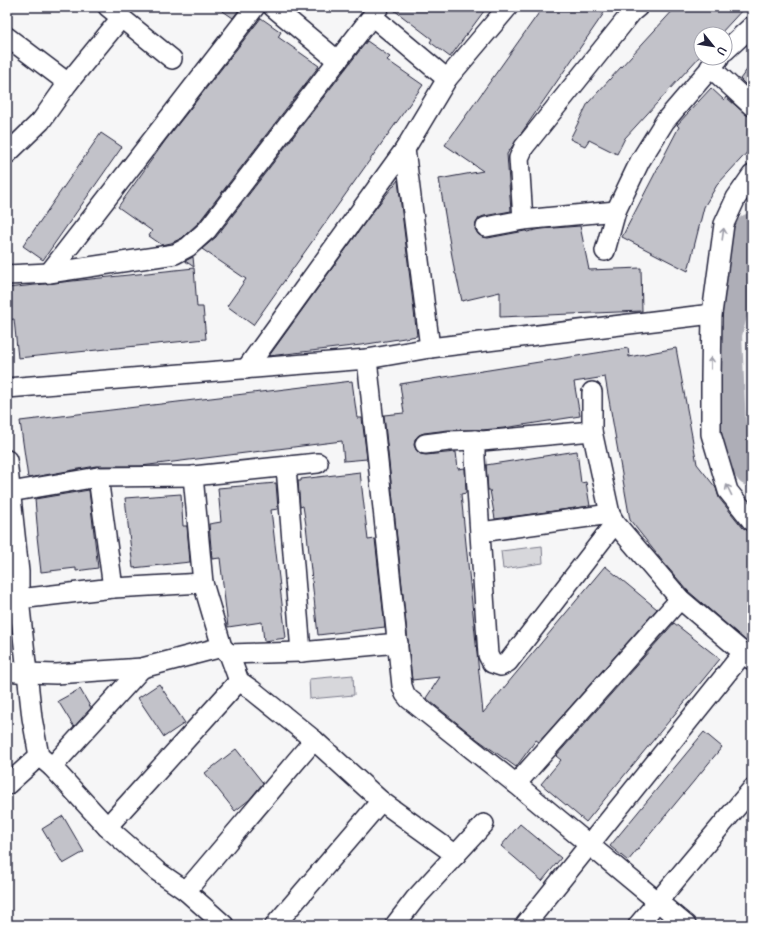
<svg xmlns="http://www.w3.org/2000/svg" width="759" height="932" viewBox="0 0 759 932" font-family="Delius,sans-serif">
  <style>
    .green { fill: #d7d7db; stroke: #7c7c8b }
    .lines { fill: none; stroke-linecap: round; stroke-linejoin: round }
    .river { stroke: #aeaeb7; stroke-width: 36 }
    .building { fill: #c2c2c9; stroke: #22223b }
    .street-casing { stroke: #22223b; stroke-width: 22 }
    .street { stroke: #fff; stroke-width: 19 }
    .oneway { stroke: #9c9ca7 }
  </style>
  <rect width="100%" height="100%" fill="#f6f6f7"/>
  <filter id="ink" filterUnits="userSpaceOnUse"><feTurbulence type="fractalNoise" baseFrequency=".025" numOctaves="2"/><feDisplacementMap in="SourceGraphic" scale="8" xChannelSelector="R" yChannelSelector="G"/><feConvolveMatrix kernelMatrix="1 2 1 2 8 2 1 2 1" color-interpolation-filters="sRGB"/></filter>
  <g filter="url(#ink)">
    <g class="green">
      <path d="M 542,546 L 543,563 L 503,569 L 501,551 Z"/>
      <path d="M 353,675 L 354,695 L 310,699 L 309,679 Z"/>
    </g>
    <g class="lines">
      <path class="river" d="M 752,231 L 749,236 L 724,334 L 728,428 L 752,469"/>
    </g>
    <g class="building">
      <path d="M 217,7 L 241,7 L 233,18 Z"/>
      <path d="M 390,7 L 487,7 L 450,57 L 430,42 L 432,39 Z"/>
      <path d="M 543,7 L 596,7 L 604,13 L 507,154 L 511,211 L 484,216 L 479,218 L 476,223 L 475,229 L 478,234 L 482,237 L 488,238 L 525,231 L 526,231 L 527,232 L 541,229 L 580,226 L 589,270 L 641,268 L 642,311 L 500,317 L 500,292 L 462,301 L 456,274 L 455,274 L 439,179 L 483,171 L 445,145 Z"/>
      <path d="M 676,7 L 745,7 L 720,34 L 701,34 L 701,55 L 625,138 L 617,154 L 589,140 L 585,146 L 570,139 L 588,103 Z"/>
      <path d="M 261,18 L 281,32 L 278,37 L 319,66 L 199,222 L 182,238 L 171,243 L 162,245 L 149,236 L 152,231 L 118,207 L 165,141 Z"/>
      <path d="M 367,41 L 390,57 L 387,60 L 423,85 L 253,325 L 227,306 L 246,279 L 202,249 L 216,237 Z"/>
      <path d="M 752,63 L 752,91 L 740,79 Z"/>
      <path d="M 711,88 L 724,100 L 726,97 L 745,114 L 752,117 L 752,147 L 717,185 L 704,207 L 688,271 L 622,237 L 679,127 L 677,125 Z"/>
      <path d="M 101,133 L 122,147 L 43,260 L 23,246 Z"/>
      <path d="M 398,180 L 417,336 L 361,345 L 269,356 L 372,213 Z"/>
      <path d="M 193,257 L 194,267 L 185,261 Z"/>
      <path d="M 194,268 L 197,307 L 203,307 L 206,339 L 18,358 L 14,319 L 9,320 L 7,288 Z"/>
      <path d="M 628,348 L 629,357 L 676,348 L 697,464 L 716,488 L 719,498 L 743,528 L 752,532 L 752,646 L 688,591 L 663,562 L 630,520 L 605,377 L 574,382 L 580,416 L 504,428 L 482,430 L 448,430 L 424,433 L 419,435 L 415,439 L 414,445 L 416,450 L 420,454 L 426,455 L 456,452 L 458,469 L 465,468 L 466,493 L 461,494 L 483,713 L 605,566 L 657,609 L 539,742 L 536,740 L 516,767 L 477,739 L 426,698 L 440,677 L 412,680 L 384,415 L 404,413 L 400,384 Z"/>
      <path d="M 352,381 L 357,418 L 362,418 L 367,459 L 344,461 L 342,441 L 141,466 L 96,466 L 28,478 L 20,421 Z"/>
      <path d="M 577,451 L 581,483 L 586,482 L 590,506 L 495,519 L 490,490 L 488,490 L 486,465 Z"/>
      <path d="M 360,472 L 368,540 L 375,539 L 385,627 L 318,635 L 306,525 L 303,506 L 300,507 L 298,481 L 301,481 L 301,479 Z"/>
      <path d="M 276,483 L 278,509 L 271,510 L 286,638 L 264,641 L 262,622 L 228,627 L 220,558 L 212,559 L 209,524 L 221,522 L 218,488 Z"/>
      <path d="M 89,490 L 98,568 L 76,571 L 76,568 L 41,572 L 37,536 L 38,536 L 35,499 Z"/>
      <path d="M 181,494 L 183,526 L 187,526 L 190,562 L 133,568 L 125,498 Z"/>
      <path d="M 674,623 L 720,659 L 586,822 L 541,784 L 561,760 L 556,756 Z"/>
      <path d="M 159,684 L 185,723 L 164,737 L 138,698 Z"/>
      <path d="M 80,689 L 91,708 L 74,727 L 58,701 Z"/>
      <path d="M 704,732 L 722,747 L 628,861 L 610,846 Z"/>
      <path d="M 236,749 L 263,783 L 249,800 L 235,811 L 205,773 Z"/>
      <path d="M 63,816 L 84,852 L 63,864 L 42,829 Z"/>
      <path d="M 520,824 L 561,858 L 542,881 L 501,846 Z"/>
    </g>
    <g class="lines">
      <g class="street-casing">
        <g id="street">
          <path d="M 108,7 L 172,59"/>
          <path d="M 273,7 L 338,61"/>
          <path d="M 372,16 L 447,79"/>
          <path d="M 7,37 L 68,83"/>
          <path d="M 725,51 L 752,26"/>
          <path d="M 710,67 L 752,106"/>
          <path d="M 405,149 L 430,348"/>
          <path d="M 7,154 L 41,121 L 68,83 L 121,18"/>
          <path d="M 752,175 L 736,198 L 724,224 L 712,314 L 711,377 L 711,434 L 728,491 L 752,521"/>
          <path d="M 523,220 L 519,158 L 524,147 L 632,12 L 638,7"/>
          <path d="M 486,227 L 523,220 L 616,211"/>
          <path d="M 605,251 L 616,211 L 640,161 L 665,121 L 719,58"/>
          <path d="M 49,273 L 255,7"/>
          <path d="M 7,275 L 49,273 L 175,254 L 188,247 L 207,230 L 379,7"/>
          <path d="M 367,359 L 402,686 L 405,694 L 409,699 L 516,784 L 686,925"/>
          <path d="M 246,369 L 405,149 L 447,79 L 508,7"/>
          <path d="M 7,388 L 367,359 L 430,348 L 712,314"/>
          <path d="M 592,392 L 592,431 L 610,514 L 615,523 L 680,599 L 752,660"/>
          <path d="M 592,431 L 482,441 L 475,440 L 475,458 L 488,655 L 492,663 L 501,666 L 508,662 L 615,523"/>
          <path d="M 425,444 L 449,441 L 475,440"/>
          <path d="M 7,460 L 19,572 L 19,599 L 113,588 L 203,583 L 222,647 L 229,654 L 301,652 L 398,643"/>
          <path d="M 286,467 L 301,652"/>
          <path d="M 193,476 L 203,583"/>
          <path d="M 98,477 L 113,588"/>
          <path d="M 7,491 L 10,492 L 98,477 L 193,476 L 318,463"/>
          <path d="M 481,532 L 610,514"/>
          <path d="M 19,599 L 32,718 L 39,756 L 52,767 L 107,827 L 157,871 L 186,891 L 224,925"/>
          <path d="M 229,654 L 239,681 L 252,690 L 314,740 L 381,801 L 456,855"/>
          <path d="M 7,671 L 27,673 L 56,674 L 142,668 L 222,647"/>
          <path d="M 52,767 L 142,668"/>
          <path d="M 516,784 L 680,599"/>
          <path d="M 7,785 L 39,756"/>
          <path d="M 107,827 L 239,681"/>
          <path d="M 186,891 L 314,740"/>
          <path d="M 275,925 L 381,801"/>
          <path d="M 395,925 L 415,899 L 484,824"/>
          <path d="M 525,925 L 743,653"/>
          <path d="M 638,925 L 752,789"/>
        </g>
      </g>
      <use href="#street" class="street"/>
    </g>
    <defs><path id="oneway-shaft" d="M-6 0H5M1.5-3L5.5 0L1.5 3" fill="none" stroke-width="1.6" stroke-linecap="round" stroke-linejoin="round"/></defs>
    <g class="oneway">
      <use href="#oneway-shaft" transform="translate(723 234) rotate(-82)"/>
      <use href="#oneway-shaft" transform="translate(711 363) rotate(-89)"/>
      <use href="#oneway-shaft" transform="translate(729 490) rotate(-116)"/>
    </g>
  </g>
  <rect width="759" height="932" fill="none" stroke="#fff" stroke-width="24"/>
  <rect x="12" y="12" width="735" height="908" fill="none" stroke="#22223b" stroke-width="1.5" filter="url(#ink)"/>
  <g transform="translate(713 46) rotate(120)"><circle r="19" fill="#ffffff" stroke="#a7a7b1"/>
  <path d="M0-3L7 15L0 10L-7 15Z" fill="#22223b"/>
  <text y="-6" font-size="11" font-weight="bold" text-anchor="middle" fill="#22223b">U</text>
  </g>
</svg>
